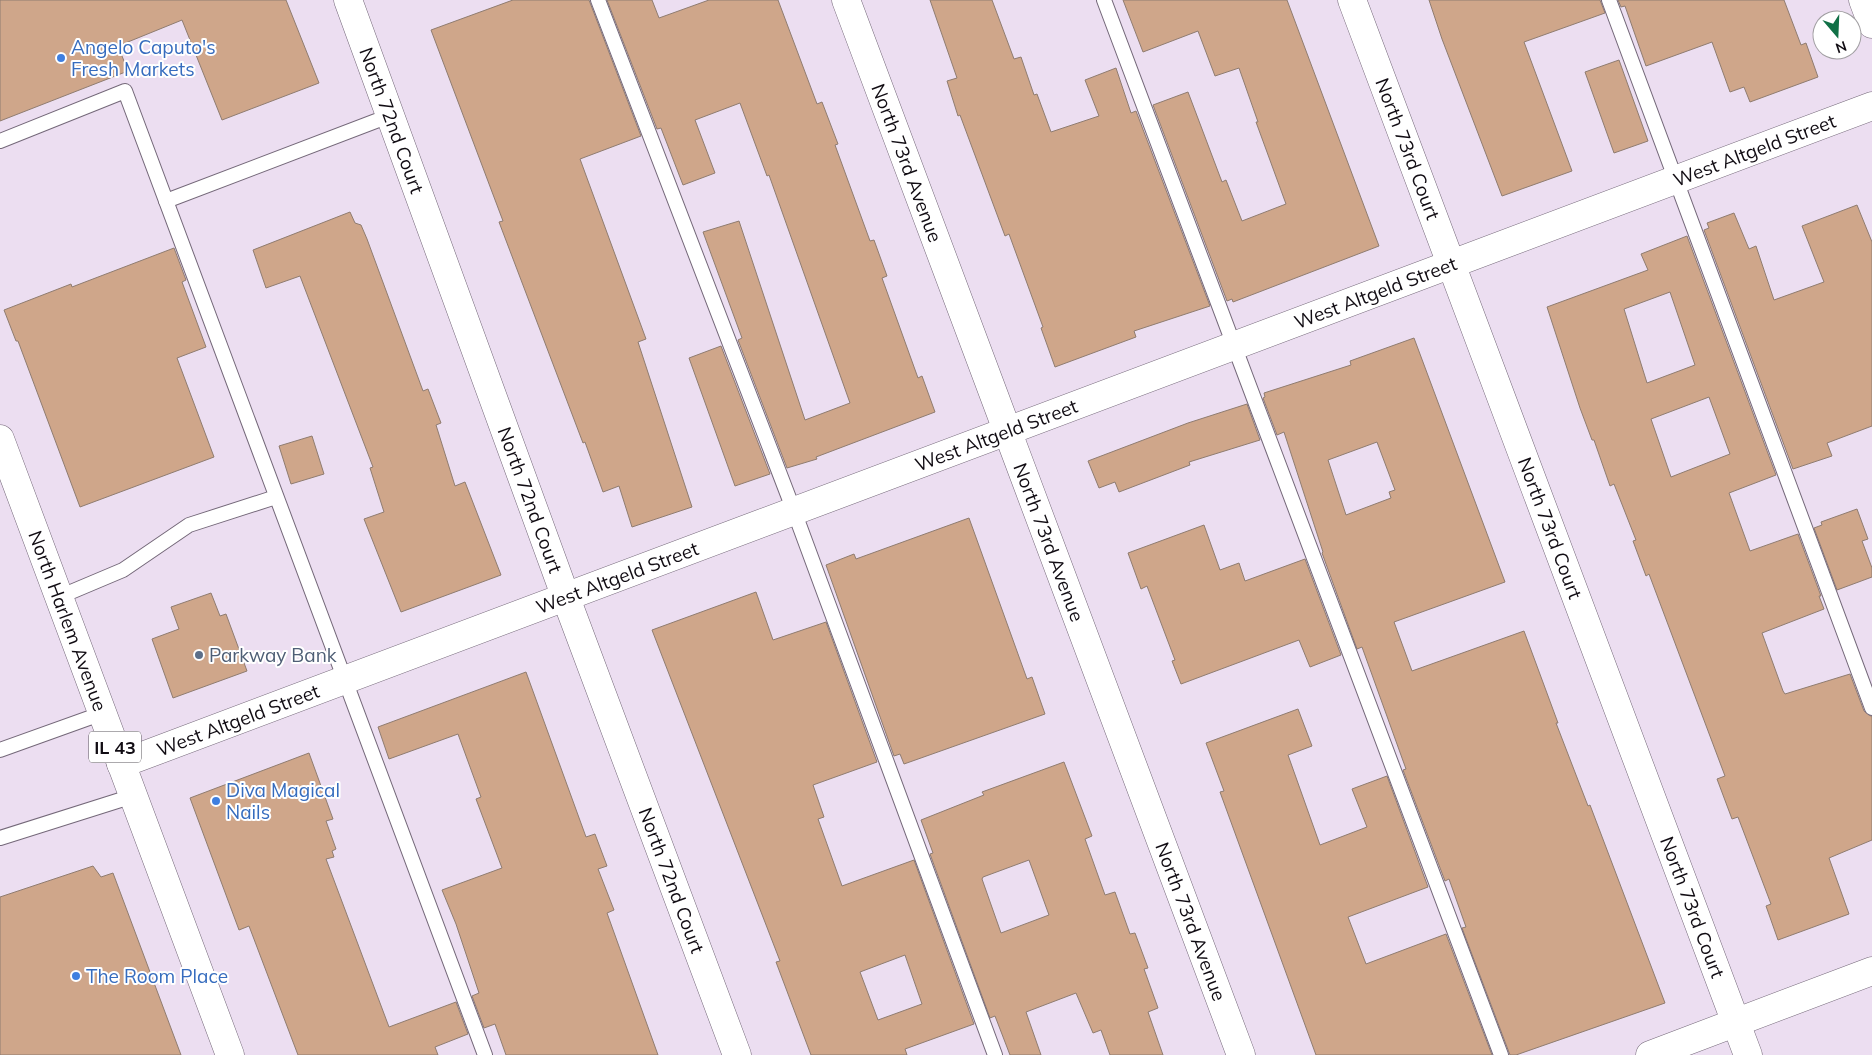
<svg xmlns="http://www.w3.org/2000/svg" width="1872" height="1055" viewBox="0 0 1872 1055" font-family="Mulish,sans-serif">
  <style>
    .building { fill: #cfa68a; stroke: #8f7c70; fill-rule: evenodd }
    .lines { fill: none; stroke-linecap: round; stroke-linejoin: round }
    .service-casing { stroke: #746879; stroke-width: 16 }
    .minor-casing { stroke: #746879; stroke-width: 29 }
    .primary-casing { stroke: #746879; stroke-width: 29 }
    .service { stroke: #fff; stroke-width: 14 }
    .minor { stroke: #fff; stroke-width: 28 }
    .primary { stroke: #fff; stroke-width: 28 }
    .shop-dot { fill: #3f7fe0; stroke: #fff; stroke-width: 2 }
    .service-dot { fill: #5c6f8a; stroke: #fff; stroke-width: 2 }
    .labels { text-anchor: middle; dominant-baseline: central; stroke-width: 4; stroke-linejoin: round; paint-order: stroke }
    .shield { fill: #fff; stroke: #58555a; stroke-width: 1 }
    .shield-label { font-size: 18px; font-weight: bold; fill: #110c13 }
    .shop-label { font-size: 19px; fill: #366cbe; stroke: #fff; text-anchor: start }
    .street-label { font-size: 19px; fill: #110c13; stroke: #fff }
    .service-label { font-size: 19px; fill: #4e5e75; stroke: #fff; text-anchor: start }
  </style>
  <rect width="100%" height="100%" fill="#ecdef1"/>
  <g class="building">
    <path d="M 0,0 L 286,0 L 319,83 L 222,120 L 182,20 L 118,46 L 128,71 L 0,121 Z"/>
    <path d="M 513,0 L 589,0 L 641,136 L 580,159 L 646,339 L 638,342 L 692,507 L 632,527 L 619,486 L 603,492 L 585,442 L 583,443 L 499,222 L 503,221 L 431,30 Z"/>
    <path d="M 607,0 L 652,0 L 659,18 L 709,0 L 778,0 L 817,104 L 822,102 L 838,144 L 835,145 L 870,241 L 874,240 L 887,276 L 882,278 L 918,378 L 922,376 L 935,412 L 816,457 L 817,459 L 787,468 L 738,340 L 742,338 L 703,232 L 739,221 L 805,420 L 850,403 L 769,175 L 767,176 L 740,103 L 695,120 L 715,173 L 683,185 L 661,128 L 657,129 Z"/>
    <path d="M 930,0 L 992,0 L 1014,59 L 1021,57 L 1034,95 L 1037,94 L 1051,132 L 1099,116 L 1085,80 L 1116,68 L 1131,113 L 1136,111 L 1210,306 L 1134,331 L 1136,337 L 1055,367 L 1041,328 L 1043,327 L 1009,234 L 1005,236 L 960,115 L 958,116 L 947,81 L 957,78 Z"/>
    <path d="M 1123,0 L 1287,0 L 1379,246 L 1233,302 L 1232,299 L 1227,301 L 1153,105 L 1188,92 L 1222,182 L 1226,180 L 1242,221 L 1286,204 L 1256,122 L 1258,122 L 1239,68 L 1215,76 L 1198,31 L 1143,52 Z"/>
    <path d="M 1429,0 L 1600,0 L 1605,13 L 1524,42 L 1572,171 L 1502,196 L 1442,39 Z"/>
    <path d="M 1618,0 L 1784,0 L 1801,45 L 1806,43 L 1818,77 L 1750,102 L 1744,87 L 1730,92 L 1712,42 L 1646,66 L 1625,6 L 1621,7 Z"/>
    <path d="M 1619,60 L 1648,141 L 1614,153 L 1585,72 Z"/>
    <path d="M 1857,205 L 1872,242 L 1872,426 L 1827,443 L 1832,456 L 1793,469 L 1704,230 L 1709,228 L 1707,223 L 1734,213 L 1749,249 L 1756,246 L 1774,300 L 1824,282 L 1802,226 Z"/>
    <path d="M 350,212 L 355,223 L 361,225 L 367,239 L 423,391 L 428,389 L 441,423 L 436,425 L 455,486 L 465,482 L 501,575 L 401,612 L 364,519 L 384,512 L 370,468 L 373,467 L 300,276 L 266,288 L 253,250 Z"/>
    <path d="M 1687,236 L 1776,475 L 1729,493 L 1750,551 L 1798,534 L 1821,596 L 1819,596 L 1824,609 L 1762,633 L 1783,691 L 1785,694 L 1850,674 L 1864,711 L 1872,717 L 1872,840 L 1829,858 L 1849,914 L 1778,940 L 1766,906 L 1771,904 L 1738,817 L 1732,819 L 1717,779 L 1725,776 L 1649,574 L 1646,576 L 1633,541 L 1636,540 L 1614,484 L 1610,486 L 1594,440 L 1592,440 L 1580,408 L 1547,307 L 1648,270 L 1641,254 ZM 1670,292 L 1695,365 L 1647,383 L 1624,309 ZM 1709,397 L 1730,454 L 1671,477 L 1651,419 Z"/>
    <path d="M 174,248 L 186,280 L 182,282 L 206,347 L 177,358 L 214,457 L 80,507 L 18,341 L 16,341 L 4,310 L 71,284 L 72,287 Z"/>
    <path d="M 1414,338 L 1505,582 L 1394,622 L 1412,671 L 1524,631 L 1558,723 L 1556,723 L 1588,806 L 1590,805 L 1665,1003 L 1516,1055 L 1510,1055 L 1462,928 L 1466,927 L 1449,879 L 1445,881 L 1403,770 L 1406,769 L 1362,647 L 1357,649 L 1322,553 L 1323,552 L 1284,432 L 1277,435 L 1263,398 L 1265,397 L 1264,393 L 1351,365 L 1350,361 ZM 1377,442 L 1395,490 L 1389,492 L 1391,498 L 1346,515 L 1328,460 Z"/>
    <path d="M 721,346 L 770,474 L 735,486 L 689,358 Z"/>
    <path d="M 1247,404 L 1260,440 L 1189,462 L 1190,465 L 1119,492 L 1115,482 L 1099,488 L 1088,461 L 1188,423 Z"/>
    <path d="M 312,436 L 324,474 L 291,484 L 279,446 Z"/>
    <path d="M 1857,509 L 1868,539 L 1862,541 L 1872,568 L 1872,577 L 1837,590 L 1814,528 L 1822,525 L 1821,522 Z"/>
    <path d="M 969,518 L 1027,679 L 1032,677 L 1045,714 L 904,764 L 900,754 L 894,756 L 826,565 L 854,554 L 856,559 Z"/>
    <path d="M 1204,525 L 1220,570 L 1239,563 L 1245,581 L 1305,559 L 1341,655 L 1310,667 L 1299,640 L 1181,684 L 1172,661 L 1175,660 L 1147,586 L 1141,589 L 1128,553 Z"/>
    <path d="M 756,592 L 773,640 L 826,622 L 877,762 L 813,785 L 824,817 L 818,819 L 842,886 L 914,860 L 974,1024 L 905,1049 L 907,1055 L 811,1055 L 776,962 L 780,961 L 652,630 ZM 905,955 L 922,1004 L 878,1020 L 860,972 Z"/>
    <path d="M 211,593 L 220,616 L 226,614 L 247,671 L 173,698 L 152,639 L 179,629 L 171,607 Z"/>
    <path d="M 526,672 L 586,837 L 595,834 L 607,866 L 598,869 L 614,910 L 607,913 L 658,1055 L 506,1055 L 495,1024 L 484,1028 L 472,996 L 479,993 L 456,924 L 442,890 L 502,868 L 476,799 L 481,797 L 458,734 L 389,759 L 378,727 Z"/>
    <path d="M 1298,709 L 1312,746 L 1288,755 L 1320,845 L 1367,827 L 1352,789 L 1387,776 L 1428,887 L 1348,917 L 1366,964 L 1446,934 L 1492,1055 L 1316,1055 L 1220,792 L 1224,791 L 1206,743 Z"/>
    <path d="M 309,753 L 333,819 L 326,821 L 336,849 L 332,851 L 334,857 L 326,859 L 389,1027 L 456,1002 L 468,1034 L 435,1047 L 438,1055 L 298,1055 L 249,926 L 239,930 L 190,798 Z"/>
    <path d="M 1064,762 L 1092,836 L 1085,839 L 1105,895 L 1115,892 L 1130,934 L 1135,933 L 1148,968 L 1144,969 L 1158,1008 L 1148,1012 L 1163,1055 L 1110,1055 L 1101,1030 L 1093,1033 L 1076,993 L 1026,1012 L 1041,1055 L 1010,1055 L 995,1016 L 990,1018 L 930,854 L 933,853 L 921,820 L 984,795 L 982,792 ZM 1029,860 L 1049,915 L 1001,933 L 982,879 L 983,877 Z"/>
    <path d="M 93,866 L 101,877 L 113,873 L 181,1055 L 0,1055 L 0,897 Z"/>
  </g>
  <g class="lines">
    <g class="service-casing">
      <g id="service">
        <path d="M 598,0 L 794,511 L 995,1055"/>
        <path d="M 1104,0 L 1501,1055"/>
        <path d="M 1609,0 L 1872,708"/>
        <path d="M 0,141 L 125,91 L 485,1055"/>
        <path d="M 166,201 L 389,116"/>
        <path d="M 59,597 L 123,570 L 189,525 L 276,497"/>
        <path d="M 0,750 L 103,713"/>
        <path d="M 0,838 L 133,796"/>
      </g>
    </g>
    <g class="minor-casing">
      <g id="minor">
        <path id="s1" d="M 348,0 L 566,598 L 737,1055"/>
        <path id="s2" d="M 846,0 L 1241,1055"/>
        <path id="s3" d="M 1352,0 L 1748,1055"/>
        <path d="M 1863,0 L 1872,24"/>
        <path id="s4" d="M 121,764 L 1872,106"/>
        <path d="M 1650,1055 L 1872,971"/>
      </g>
    </g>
    <g class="primary-casing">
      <g id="primary">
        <path id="s5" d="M 0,439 L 230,1055"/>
      </g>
    </g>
    <use href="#service" class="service"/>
    <use href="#minor" class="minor"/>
    <use href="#primary" class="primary"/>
  </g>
  <g class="shop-dot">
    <circle cx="61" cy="58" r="5"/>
    <circle cx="216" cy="801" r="5"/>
    <circle cx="76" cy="976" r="5"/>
  </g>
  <circle class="service-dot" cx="199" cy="655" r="5"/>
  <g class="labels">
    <rect class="shield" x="89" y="731.5" width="52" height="31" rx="4"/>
    <g class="shield-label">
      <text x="115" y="747">IL 43</text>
    </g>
    <g class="shop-label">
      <text x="71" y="47">Angelo Caputo's<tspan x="71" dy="22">Fresh Markets</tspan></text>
      <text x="226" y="790">Diva Magical<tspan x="226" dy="22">Nails</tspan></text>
      <text x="86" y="976">The Room Place</text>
    </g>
    <g class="street-label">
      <text stroke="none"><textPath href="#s1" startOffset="128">North 72nd Court</textPath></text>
      <text stroke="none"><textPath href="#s3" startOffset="159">North 73rd Court</textPath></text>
      <text stroke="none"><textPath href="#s4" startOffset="1745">West Altgeld Street</textPath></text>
      <text stroke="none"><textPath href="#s2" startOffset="174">North 73rd Avenue</textPath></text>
      <text stroke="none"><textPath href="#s4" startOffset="1340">West Altgeld Street</textPath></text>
      <text stroke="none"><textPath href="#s4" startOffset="935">West Altgeld Street</textPath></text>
      <text stroke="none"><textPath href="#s1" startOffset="532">North 72nd Court</textPath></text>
      <text stroke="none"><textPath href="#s3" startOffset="564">North 73rd Court</textPath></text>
      <text stroke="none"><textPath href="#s2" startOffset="579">North 73rd Avenue</textPath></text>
      <text stroke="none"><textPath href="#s4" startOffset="530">West Altgeld Street</textPath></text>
      <text stroke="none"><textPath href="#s5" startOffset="194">North Harlem Avenue</textPath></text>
      <text stroke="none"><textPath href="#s4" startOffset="125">West Altgeld Street</textPath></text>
      <text stroke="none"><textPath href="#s1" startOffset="938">North 72nd Court</textPath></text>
      <text stroke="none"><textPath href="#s3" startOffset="969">North 73rd Court</textPath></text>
      <text stroke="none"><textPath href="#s2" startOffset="984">North 73rd Avenue</textPath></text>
    </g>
    <g class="service-label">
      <text x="209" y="655">Parkway Bank</text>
    </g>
  </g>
  <g transform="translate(1837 35) rotate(161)"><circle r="24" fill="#ffffff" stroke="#a09ea1"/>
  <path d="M0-4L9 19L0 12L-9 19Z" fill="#107046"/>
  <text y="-8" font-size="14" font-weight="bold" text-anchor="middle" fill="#110c13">N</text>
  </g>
</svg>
